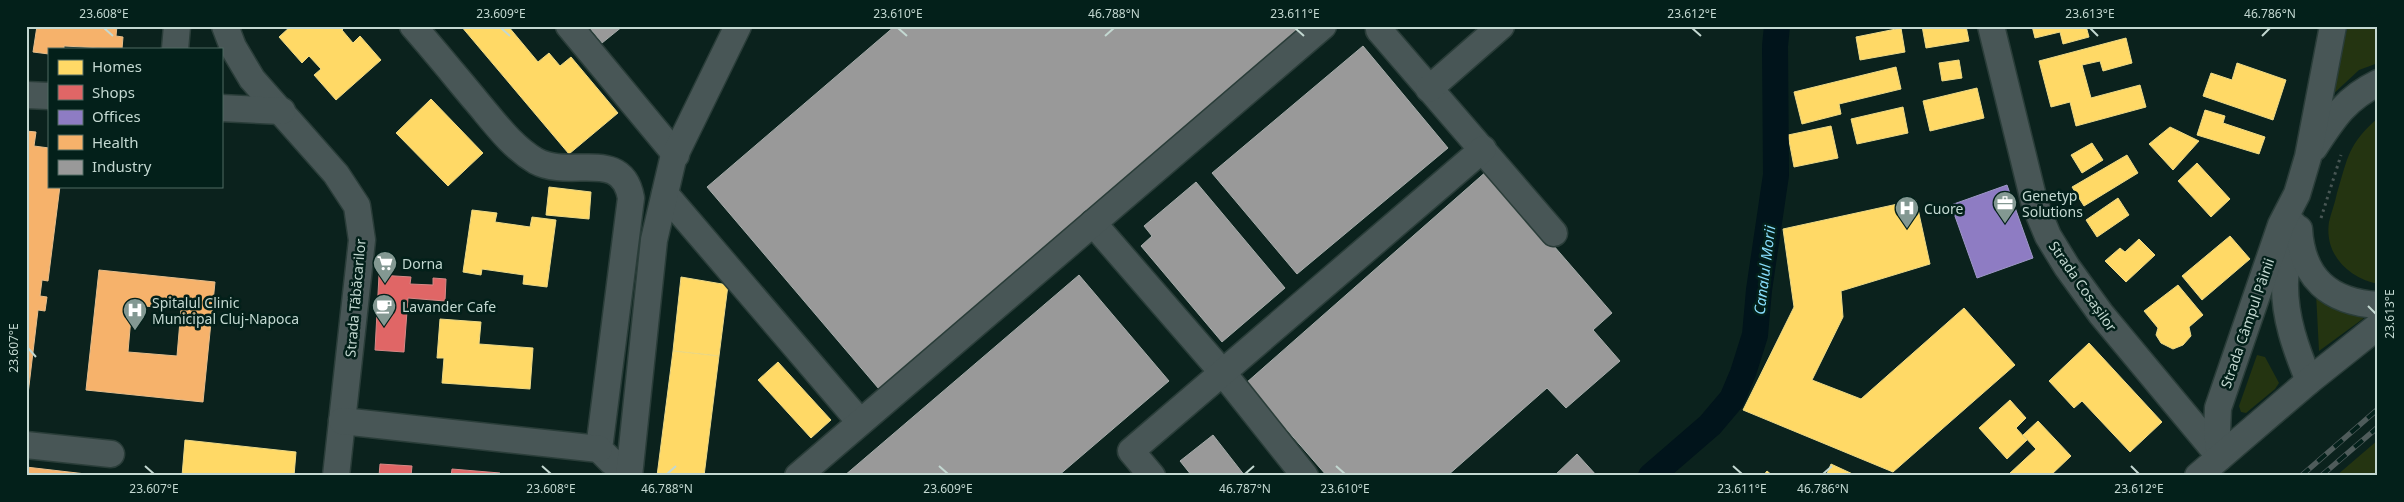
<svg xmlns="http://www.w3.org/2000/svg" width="2404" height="502" viewBox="0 0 2404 502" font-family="'Noto Sans',sans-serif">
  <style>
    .green { fill: #243411 }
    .homes { fill: #ffd966; stroke: #edd986 }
    .shops { fill: #e06666; stroke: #d78886 }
    .offices { fill: #8e7cc3; stroke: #9e98c7 }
    .health { fill: #f6b26b; stroke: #e7bd8a; fill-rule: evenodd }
    .industry { fill: #999; stroke: #a6acaa }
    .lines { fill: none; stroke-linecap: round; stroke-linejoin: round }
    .canal { stroke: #01141b; stroke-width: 26 }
    .minor-casing { stroke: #2a3d39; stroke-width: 29 }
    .path { stroke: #485654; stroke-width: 3; stroke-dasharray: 2.5 4; stroke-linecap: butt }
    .minor { stroke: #485656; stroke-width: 26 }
    .rail-casing { stroke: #4f5c5b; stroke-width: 5.5 }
    .rail { stroke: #03201a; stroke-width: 4; stroke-dasharray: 11; stroke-linecap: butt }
    .ticks { fill: none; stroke: #c3d8d1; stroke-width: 2 }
    .labels { text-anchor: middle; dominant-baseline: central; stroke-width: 5; stroke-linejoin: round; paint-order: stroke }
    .poi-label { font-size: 14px; fill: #c3d8d1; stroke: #03201a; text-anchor: start }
    .street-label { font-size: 14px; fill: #c3d8d1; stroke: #03201a }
    .water-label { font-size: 15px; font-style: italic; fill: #88dcfb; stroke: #03201a }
    .neatline { fill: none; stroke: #c3d8d1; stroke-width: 2 }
    .ticks-label { font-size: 12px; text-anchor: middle; fill: #c3d8d1 }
  </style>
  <rect width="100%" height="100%" fill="#0b221d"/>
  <g class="green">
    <path d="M 2348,26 L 2378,26 L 2378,63 L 2359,70 L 2330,97 Z"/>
    <path d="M 2378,118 L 2378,284 C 2349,278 2324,255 2329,222 C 2331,213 2335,203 2337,193 C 2348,157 2348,144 2378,118 Z"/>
    <path d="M 2316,293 L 2332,306 L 2364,318 L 2319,351 Z"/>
    <path d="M 2257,355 L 2265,357 L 2279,383 L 2275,389 L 2246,413 L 2241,412 L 2239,406 Z"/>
    <path d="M 2378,440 L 2378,476 L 2336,476 Z"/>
  </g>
  <g class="homes">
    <path d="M 291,26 L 346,26 L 342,30 L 353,43 L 360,36 L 381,60 L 336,100 L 314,75 L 321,69 L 309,56 L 302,63 L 279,37 Z"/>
    <path d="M 461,26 L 508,26 L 538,62 L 549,53 L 560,66 L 571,57 L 618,113 L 569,154 Z"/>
    <path d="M 1922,26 L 1966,26 L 1969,41 L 1926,48 Z"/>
    <path d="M 2032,26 L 2086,26 L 2089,37 L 2063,44 L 2060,32 L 2035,38 Z"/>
    <path d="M 1901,28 L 1905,52 L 1860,60 L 1856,37 Z"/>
    <path d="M 2126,38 L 2132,63 L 2103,71 L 2100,61 L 2082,65 L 2091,98 L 2140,85 L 2146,107 L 2076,126 L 2070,102 L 2051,107 L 2039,61 Z"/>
    <path d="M 1959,60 L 1962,78 L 1942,81 L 1939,63 Z"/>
    <path d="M 2237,63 L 2286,80 L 2273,120 L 2203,96 L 2211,73 L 2232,80 Z"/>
    <path d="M 1896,67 L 1901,89 L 1839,104 L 1841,114 L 1802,124 L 1794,92 Z"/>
    <path d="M 1977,88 L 1984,118 L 1930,131 L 1923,101 Z"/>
    <path d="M 431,99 L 483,153 L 448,186 L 396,133 Z"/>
    <path d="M 1903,107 L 1908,133 L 1857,144 L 1851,119 Z"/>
    <path d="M 2205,110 L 2225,116 L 2223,123 L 2265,137 L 2259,154 L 2197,135 Z"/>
    <path d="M 1831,126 L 1838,158 L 1794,167 L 1788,135 Z"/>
    <path d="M 2170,127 L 2199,141 L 2173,170 L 2149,144 Z"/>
    <path d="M 2092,143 L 2103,160 L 2082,173 L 2071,155 Z"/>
    <path d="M 2127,155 L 2138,173 L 2084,206 L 2072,187 Z"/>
    <path d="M 2197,163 L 2230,199 L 2211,217 L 2178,181 Z"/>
    <path d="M 549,187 L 591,192 L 589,219 L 546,215 Z"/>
    <path d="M 2118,198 L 2129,215 L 2097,237 L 2086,220 Z"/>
    <path d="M 1916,200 L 1930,264 L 1841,291 L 1843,317 L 1812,380 L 1861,399 L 1964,308 L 2015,365 L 1893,472 L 1743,410 L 1794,307 L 1783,229 Z"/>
    <path d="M 472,210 L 497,213 L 495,222 L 530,227 L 532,217 L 556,220 L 547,287 L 523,284 L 524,275 L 482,269 L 481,275 L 463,272 Z"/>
    <path d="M 2230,236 L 2250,259 L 2202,300 L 2182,276 Z"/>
    <path d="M 2139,239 L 2155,255 L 2126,282 L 2105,261 L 2120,248 L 2125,252 Z"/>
    <path d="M 681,277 L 728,285 L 719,356 L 673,351 Z"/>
    <path d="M 2178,285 L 2203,315 L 2189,327 L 2191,336 L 2183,345 L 2173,349 L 2161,343 L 2156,335 L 2158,328 L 2144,311 Z"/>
    <path d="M 440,319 L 481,322 L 479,344 L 533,348 L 530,389 L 442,383 L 444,358 L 437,358 Z"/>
    <path d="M 2089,343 L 2162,422 L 2130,452 L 2082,401 L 2074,408 L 2049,381 Z"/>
    <path d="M 673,351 L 719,356 L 704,476 L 657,476 Z"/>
    <path d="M 778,362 L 831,420 L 811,438 L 758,380 Z"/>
    <path d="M 2010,400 L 2026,418 L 2016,428 L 2027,440 L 2007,459 L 1979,428 Z"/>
    <path d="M 2038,421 L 2071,456 L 2050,476 L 2011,476 L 2009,474 L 2036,449 L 2023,435 Z"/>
    <path d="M 185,440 L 296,452 L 294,476 L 182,476 Z"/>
    <path d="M 1831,464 L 1857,476 L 1826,476 Z"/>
    <path d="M 1767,471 L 1773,476 L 1763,476 Z"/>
  </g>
  <g class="shops">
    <path d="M 379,275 L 411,277 L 410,284 L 433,285 L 433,278 L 446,279 L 445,301 L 408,298 L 404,352 L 375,350 Z"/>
    <path d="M 380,464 L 412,466 L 411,476 L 379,476 Z"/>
    <path d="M 452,469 L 500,473 L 499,476 L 451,476 Z"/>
  </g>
  <path class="offices" d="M 2007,185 L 2033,258 L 1977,278 L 1951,205 Z"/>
  <g class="health">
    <path d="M 37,26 L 117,26 L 116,36 L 123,37 L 122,49 L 64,46 L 64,49 L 49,49 L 49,54 L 33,52 Z"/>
    <path d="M 26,131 L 36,132 L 34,146 L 49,148 L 49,186 L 60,186 L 48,281 L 42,280 L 40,296 L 47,297 L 45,311 L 38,310 L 26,411 Z"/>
    <path d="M 99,270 L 215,282 L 203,402 L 86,390 ZM 132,305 L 181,309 L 177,356 L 128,352 Z"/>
    <path d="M 26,467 L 103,476 L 26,476 Z"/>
  </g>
  <g class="industry">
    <path d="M 588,26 L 623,26 L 602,43 Z"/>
    <path d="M 895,26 L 1303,26 L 879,389 L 707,187 Z"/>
    <path d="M 1363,46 L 1448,148 L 1297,274 L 1212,173 Z"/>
    <path d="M 1488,170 L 1612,313 L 1593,330 L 1620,361 L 1566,408 L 1547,388 L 1447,476 L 1327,476 L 1246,383 Z"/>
    <path d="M 1196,182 L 1285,288 L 1222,342 L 1141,246 L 1152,236 L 1144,226 Z"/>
    <path d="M 1079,275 L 1169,381 L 1058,476 L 844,476 Z"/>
    <path d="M 1213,435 L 1245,476 L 1192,476 L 1180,461 Z"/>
    <path d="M 1577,454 L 1597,476 L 1554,476 Z"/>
  </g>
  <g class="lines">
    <path class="canal" d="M 1651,476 L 1710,425 L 1732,399 L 1743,373 L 1755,335 L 1759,290 L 1776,175 L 1775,46 L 1777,26"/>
    <g class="minor-casing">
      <g id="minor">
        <path d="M 225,26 L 233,47 L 252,79 L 336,174 L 357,206 L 362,240 L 336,476"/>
        <path d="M 413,26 C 435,51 456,77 477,102 C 494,122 512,147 536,161 C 571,180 622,147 631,198 L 599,449 L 612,462 L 630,464"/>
        <path d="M 569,26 L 676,155"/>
        <path d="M 1991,26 L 2035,205 L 2048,236 L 2067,267 L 2101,314 L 2220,457"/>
        <path d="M 1379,30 L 1554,233"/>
        <path d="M 175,49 L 177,26"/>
        <path d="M 1429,89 L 1501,26"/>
        <path d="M 26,95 L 49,96"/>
        <path d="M 221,108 L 282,111"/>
        <path d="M 2314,148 C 2333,119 2345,99 2378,83"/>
        <path d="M 665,194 L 860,422"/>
        <path d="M 1093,223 L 1223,373 L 1305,476"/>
        <path d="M 2293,224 C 2290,243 2286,263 2285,282 C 2284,317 2296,349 2309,381"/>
        <path d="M 2299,229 C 2302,278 2329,302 2378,305"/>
        <path d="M 342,421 L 599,449"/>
        <path d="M 26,445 L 111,454"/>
        <path d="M 2220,457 L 2217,432 L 2218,408 L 2270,257 L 2281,225 L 2297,194 L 2308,157 L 2333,26"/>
        <path d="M 629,476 L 654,240 L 673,159 L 738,26"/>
        <path d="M 798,476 L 1323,26"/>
        <path d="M 1152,476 L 1131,451 L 1483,149"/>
        <path d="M 2198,476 L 2309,381 L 2378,326"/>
      </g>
    </g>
    <path class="path" d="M 2321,218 L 2341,155"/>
    <use href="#minor" class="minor"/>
    <g class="rail-casing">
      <g id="rail">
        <path d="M 2301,476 L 2378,409"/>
        <path d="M 2321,476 L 2378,427"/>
      </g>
    </g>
    <use href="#rail" class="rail"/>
  </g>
  <path class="ticks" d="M 104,28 L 113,36M 501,28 L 510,36M 898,28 L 907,36M 1295,28 L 1304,36M 1692,28 L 1701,36M 2090,28 L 2098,36M 1105,36 L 1114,28M 2262,36 L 2270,28M 2368,306 L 2376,314M 28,348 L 36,357M 145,466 L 154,474M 542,466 L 551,474M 939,466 L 948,474M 1336,466 L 1345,474M 1733,466 L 1742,474M 2131,466 L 2139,474M 667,474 L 676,466M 1245,474 L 1254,466M 1823,474 L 1832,466"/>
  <defs>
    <g id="office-pin" transform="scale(1.25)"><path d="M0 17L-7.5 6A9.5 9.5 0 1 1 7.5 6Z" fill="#839892" stroke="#03201a"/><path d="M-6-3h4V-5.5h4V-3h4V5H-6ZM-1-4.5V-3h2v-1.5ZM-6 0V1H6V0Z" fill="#fff"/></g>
    <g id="hospital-pin" transform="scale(1.25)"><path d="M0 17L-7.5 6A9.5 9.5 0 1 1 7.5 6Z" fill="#839892" stroke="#03201a"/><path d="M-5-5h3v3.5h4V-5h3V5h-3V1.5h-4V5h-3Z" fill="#fff"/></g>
    <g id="supermarket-pin" transform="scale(1.25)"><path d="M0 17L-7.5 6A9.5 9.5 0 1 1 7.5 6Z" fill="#839892" stroke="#03201a"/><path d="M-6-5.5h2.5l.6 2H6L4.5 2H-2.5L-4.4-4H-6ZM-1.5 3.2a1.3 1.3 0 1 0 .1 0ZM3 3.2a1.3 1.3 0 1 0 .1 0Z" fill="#fff"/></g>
    <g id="cafe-pin" transform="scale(1.25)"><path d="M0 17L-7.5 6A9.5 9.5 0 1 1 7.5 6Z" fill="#839892" stroke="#03201a"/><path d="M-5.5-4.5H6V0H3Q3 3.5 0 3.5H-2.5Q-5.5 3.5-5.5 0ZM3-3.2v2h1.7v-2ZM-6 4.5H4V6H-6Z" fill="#fff"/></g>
  </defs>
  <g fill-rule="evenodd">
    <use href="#office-pin" x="2005" y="203"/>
    <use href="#hospital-pin" x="1907" y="208"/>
    <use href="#supermarket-pin" x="385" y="263"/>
    <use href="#cafe-pin" x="384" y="306"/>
    <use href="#hospital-pin" x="135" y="310"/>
  </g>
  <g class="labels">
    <g class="poi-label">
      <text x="2022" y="195">Genetyp<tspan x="2022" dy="16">Solutions</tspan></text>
      <text x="1924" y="208">Cuore</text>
      <text x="402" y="263">Dorna</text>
      <text x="152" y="302">Spitalul Clinic<tspan x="152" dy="16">Municipal Cluj-Napoca</tspan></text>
      <text x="402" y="306">Lavander Cafe</text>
    </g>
    <g class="street-label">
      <text transform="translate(2083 286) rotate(55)">Strada Cosașilor</text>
      <text transform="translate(355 298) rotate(-85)">Strada Tăbăcarilor</text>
      <text transform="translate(2247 323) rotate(-71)">Strada Câmpul Pâinii</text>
    </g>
    <g class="water-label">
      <text transform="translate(1764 270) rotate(-83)">Canalul Morii</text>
    </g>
  </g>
  <rect width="2404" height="502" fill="none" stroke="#03201a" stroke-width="55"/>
  <rect x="48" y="48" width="175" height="140" fill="#03201a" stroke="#506a63"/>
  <rect x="58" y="60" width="25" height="15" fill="#ffd966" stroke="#506a63"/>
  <text x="92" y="72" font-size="15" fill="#c3d8d1">Homes</text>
  <rect x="58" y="85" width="25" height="15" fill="#e06666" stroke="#506a63"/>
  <text x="92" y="98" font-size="15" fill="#c3d8d1">Shops</text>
  <rect x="58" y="110" width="25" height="15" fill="#8e7cc3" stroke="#506a63"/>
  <text x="92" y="122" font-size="15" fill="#c3d8d1">Offices</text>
  <rect x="58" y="135" width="25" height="15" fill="#f6b26b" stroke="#506a63"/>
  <text x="92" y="148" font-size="15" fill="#c3d8d1">Health</text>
  <rect x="58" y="160" width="25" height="15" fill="#999999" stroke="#506a63"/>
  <text x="92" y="172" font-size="15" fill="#c3d8d1">Industry</text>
  <rect x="28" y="28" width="2348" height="446" class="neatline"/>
  <g class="ticks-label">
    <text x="104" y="18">23.608°E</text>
    <text x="501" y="18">23.609°E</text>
    <text x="898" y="18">23.610°E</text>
    <text x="1114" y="18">46.788°N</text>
    <text x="1295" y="18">23.611°E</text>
    <text x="1692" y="18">23.612°E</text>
    <text x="2090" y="18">23.613°E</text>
    <text x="2270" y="18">46.786°N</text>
    <text transform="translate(2390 314) rotate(-90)" y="4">23.613°E</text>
    <text transform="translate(14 348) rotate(-90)" y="4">23.607°E</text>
    <text x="154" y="493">23.607°E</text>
    <text x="551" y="493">23.608°E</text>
    <text x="667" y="493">46.788°N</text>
    <text x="948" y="493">23.609°E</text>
    <text x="1245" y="493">46.787°N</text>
    <text x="1345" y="493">23.610°E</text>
    <text x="1742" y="493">23.611°E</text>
    <text x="1823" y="493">46.786°N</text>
    <text x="2139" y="493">23.612°E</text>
  </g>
</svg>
